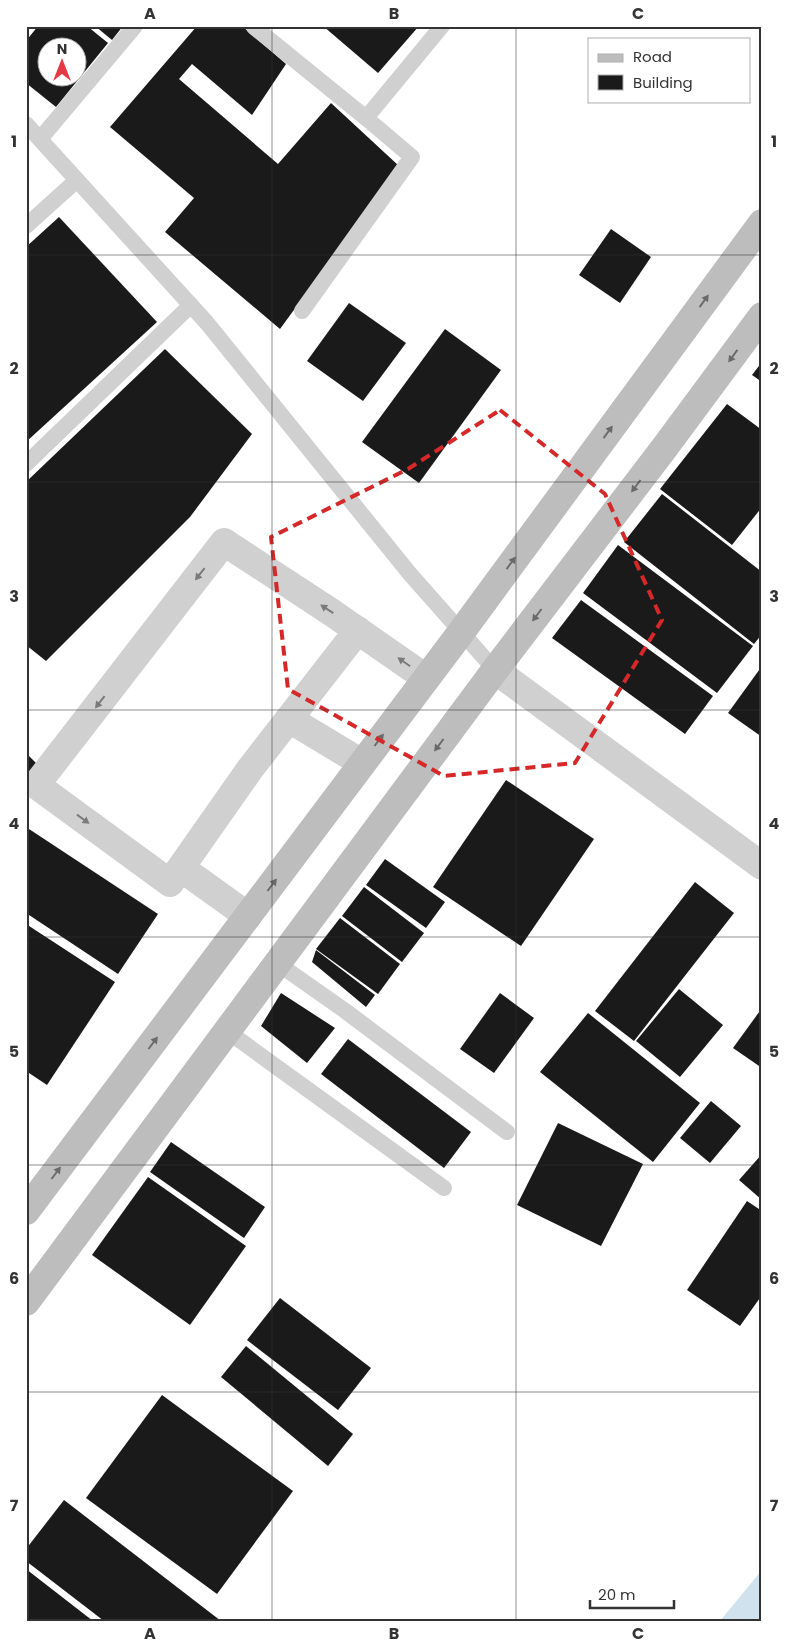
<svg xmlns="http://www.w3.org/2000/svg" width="788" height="1647" viewBox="0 0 788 1647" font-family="Poppins,sans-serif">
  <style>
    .water { fill: #cfe2ee }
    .building { fill: #1a1a1a; fill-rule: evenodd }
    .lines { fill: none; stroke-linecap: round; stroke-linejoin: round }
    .lane { stroke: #d0d0d0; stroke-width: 16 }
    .street { stroke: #d0d0d0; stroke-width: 28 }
    .secondary { stroke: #bdbdbd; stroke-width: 28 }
    .oneway { fill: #6a6a6a }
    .oneway2 { fill: #7a7a7a }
    .marked { fill: none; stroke: #d62828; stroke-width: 4; stroke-dasharray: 10 6; stroke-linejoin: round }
    .grid { fill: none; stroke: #333; stroke-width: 1; stroke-opacity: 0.55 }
    .neatline { fill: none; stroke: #333; stroke-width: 2 }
    .grid-label { font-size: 16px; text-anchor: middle; font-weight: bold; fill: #333 }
  </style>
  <rect width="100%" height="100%" fill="#fff"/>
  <path class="water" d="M 762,1570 L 762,1621 L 720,1621 Z"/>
  <g class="building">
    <path d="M 38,26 L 87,26 L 108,43 L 56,107 L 26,83 L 26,41 ZM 48,48 L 78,48 L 78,78 L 48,78 Z"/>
    <path d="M 95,26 L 123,26 L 112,40 Z"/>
    <path d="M 197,26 L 242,26 L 286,64 L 252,115 L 192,64 L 179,79 L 278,164 L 331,103 L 399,166 L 280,329 L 165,232 L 194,198 L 110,127 Z"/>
    <path d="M 323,26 L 419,26 L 378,73 Z"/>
    <path d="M 59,217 L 157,322 L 26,442 L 26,247 Z"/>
    <path d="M 611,229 L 651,257 L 620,303 L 579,275 Z"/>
    <path d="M 349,303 L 406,343 L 363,401 L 307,361 Z"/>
    <path d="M 445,329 L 501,370 L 419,483 L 362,442 Z"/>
    <path d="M 165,349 L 252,434 L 190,517 L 46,661 L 26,645 L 26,482 Z"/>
    <path d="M 762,362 L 762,382 L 752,375 Z"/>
    <path d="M 727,404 L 762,430 L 762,507 L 732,545 L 660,489 Z"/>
    <path d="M 662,494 L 762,572 L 762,634 L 754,644 L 624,542 Z"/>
    <path d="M 618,545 L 753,646 L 717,693 L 583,593 Z"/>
    <path d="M 581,600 L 713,696 L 685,734 L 552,638 Z"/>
    <path d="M 762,666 L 762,737 L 728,713 Z"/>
    <path d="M 26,753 L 41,768 L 26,782 Z"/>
    <path d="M 506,780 L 594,839 L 521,946 L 433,887 Z"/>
    <path d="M 29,829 L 158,914 L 118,974 L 26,913 L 26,833 Z"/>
    <path d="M 385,859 L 445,902 L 426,928 L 366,885 Z"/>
    <path d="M 695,882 L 734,913 L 634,1041 L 595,1011 Z"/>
    <path d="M 364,887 L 424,933 L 402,962 L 342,916 Z"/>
    <path d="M 340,918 L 400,964 L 378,994 L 316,949 Z"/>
    <path d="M 26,924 L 115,982 L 47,1085 L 26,1071 Z"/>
    <path d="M 316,950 L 375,995 L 366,1007 L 312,962 Z"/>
    <path d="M 679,989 L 723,1025 L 680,1077 L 636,1041 Z"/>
    <path d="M 281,993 L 335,1028 L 307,1063 L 261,1026 Z"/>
    <path d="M 500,993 L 534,1018 L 494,1073 L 460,1049 Z"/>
    <path d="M 762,1008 L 762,1068 L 733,1048 Z"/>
    <path d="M 588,1013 L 700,1103 L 653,1162 L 540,1072 Z"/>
    <path d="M 348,1039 L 471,1132 L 444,1168 L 321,1074 Z"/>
    <path d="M 711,1101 L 741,1126 L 710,1163 L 680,1138 Z"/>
    <path d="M 558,1123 L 643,1164 L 601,1246 L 517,1205 Z"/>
    <path d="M 171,1142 L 265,1207 L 244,1238 L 150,1172 Z"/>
    <path d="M 762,1154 L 762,1200 L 739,1180 Z"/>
    <path d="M 148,1177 L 246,1246 L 190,1325 L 92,1255 Z"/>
    <path d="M 747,1201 L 762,1211 L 762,1295 L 740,1326 L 687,1290 Z"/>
    <path d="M 280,1298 L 371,1368 L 338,1410 L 247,1340 Z"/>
    <path d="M 246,1346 L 353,1434 L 328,1466 L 221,1377 Z"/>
    <path d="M 162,1395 L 293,1491 L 217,1594 L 86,1498 Z"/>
    <path d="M 64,1500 L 221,1621 L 104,1621 L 26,1561 L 26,1549 Z"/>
    <path d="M 26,1569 L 93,1621 L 26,1621 Z"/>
  </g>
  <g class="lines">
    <g class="lane">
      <path d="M 254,27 L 366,118 L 442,26"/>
      <path d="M 26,124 L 207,323 L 410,574 L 495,670"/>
      <path d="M 40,139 L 135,26"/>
      <path d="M 26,226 L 77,180"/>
      <path d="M 302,311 L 412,157 L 366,118"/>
      <path d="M 26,464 L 191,305"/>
      <path d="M 277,963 L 344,1010 L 507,1132"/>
      <path d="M 227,1031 L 444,1188"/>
    </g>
    <g class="street">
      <path d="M 358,630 L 250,769 L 170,883 L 36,785 L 224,542 L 331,612 L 426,678"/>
      <path d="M 495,670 L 762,866"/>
      <path d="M 289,719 L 362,763"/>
      <path d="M 181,868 L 248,916"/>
    </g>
    <g class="secondary">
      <path d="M 26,1211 L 462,631 L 762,223"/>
      <path d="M 26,1302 L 495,670 L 665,447 L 762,316"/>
    </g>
  </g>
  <defs><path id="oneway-solid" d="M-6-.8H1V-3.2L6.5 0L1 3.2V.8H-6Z" transform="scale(1.25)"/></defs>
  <g class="oneway">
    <use href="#oneway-solid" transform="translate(704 301) rotate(-54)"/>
    <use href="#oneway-solid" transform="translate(733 356) rotate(126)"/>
    <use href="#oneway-solid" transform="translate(608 432) rotate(-54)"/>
    <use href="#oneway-solid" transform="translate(636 486) rotate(127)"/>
    <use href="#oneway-solid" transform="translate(511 563) rotate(-54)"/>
    <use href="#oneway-solid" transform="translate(537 615) rotate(127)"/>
    <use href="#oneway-solid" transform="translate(379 740) rotate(-53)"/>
    <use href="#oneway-solid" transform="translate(439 745) rotate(127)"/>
    <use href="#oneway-solid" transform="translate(272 885) rotate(-53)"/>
    <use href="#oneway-solid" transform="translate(153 1043) rotate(-53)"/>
    <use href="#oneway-solid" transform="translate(56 1173) rotate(-53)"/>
  </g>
  <g class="oneway2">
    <use href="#oneway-solid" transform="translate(200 574) rotate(128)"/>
    <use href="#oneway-solid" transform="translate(327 609) rotate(-147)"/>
    <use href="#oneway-solid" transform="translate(404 662) rotate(-145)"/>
    <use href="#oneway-solid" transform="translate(100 702) rotate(128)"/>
    <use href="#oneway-solid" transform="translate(83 819) rotate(36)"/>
  </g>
  <path class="marked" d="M 500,410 L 605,494 L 662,620 L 575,763 L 444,776 L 288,689 L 271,537 L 408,469 Z"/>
  <path class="grid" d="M 272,26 L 272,1621M 516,26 L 516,1621M 26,255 L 762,255M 26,482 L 762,482M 26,710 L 762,710M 26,937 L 762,937M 26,1165 L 762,1165M 26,1392 L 762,1392"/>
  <rect width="788" height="1647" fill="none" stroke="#ffffff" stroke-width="55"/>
  <rect x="588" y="38" width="162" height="65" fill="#ffffff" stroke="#adadad"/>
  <rect x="598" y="54" width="25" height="8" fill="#bdbdbd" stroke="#adadad"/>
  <text x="633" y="62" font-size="15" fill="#333333">Road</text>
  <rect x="598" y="75" width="25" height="15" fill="#1a1a1a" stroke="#adadad"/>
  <text x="633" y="88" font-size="15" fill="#333333">Building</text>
  <g transform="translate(62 62)"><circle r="24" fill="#ffffff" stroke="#adadad"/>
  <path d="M0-4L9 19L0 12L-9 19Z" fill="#e63946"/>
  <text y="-8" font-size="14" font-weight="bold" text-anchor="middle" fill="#333333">N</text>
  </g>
  <path d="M590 1600v8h84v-8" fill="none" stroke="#333333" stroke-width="2.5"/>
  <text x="598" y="1600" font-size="15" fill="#333333" stroke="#ffffff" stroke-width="4" paint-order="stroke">20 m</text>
  <rect x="28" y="28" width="732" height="1592" class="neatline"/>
  <g class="grid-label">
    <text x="150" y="19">A</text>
    <text x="394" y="19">B</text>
    <text x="638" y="19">C</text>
    <text x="14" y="147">1</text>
    <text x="774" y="147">1</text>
    <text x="14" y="374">2</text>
    <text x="774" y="374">2</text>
    <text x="14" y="602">3</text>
    <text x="774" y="602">3</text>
    <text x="14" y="829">4</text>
    <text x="774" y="829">4</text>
    <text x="14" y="1057">5</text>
    <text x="774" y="1057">5</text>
    <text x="14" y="1284">6</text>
    <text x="774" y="1284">6</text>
    <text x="14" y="1511">7</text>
    <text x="774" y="1511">7</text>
    <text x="150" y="1639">A</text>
    <text x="394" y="1639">B</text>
    <text x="638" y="1639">C</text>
  </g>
</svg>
